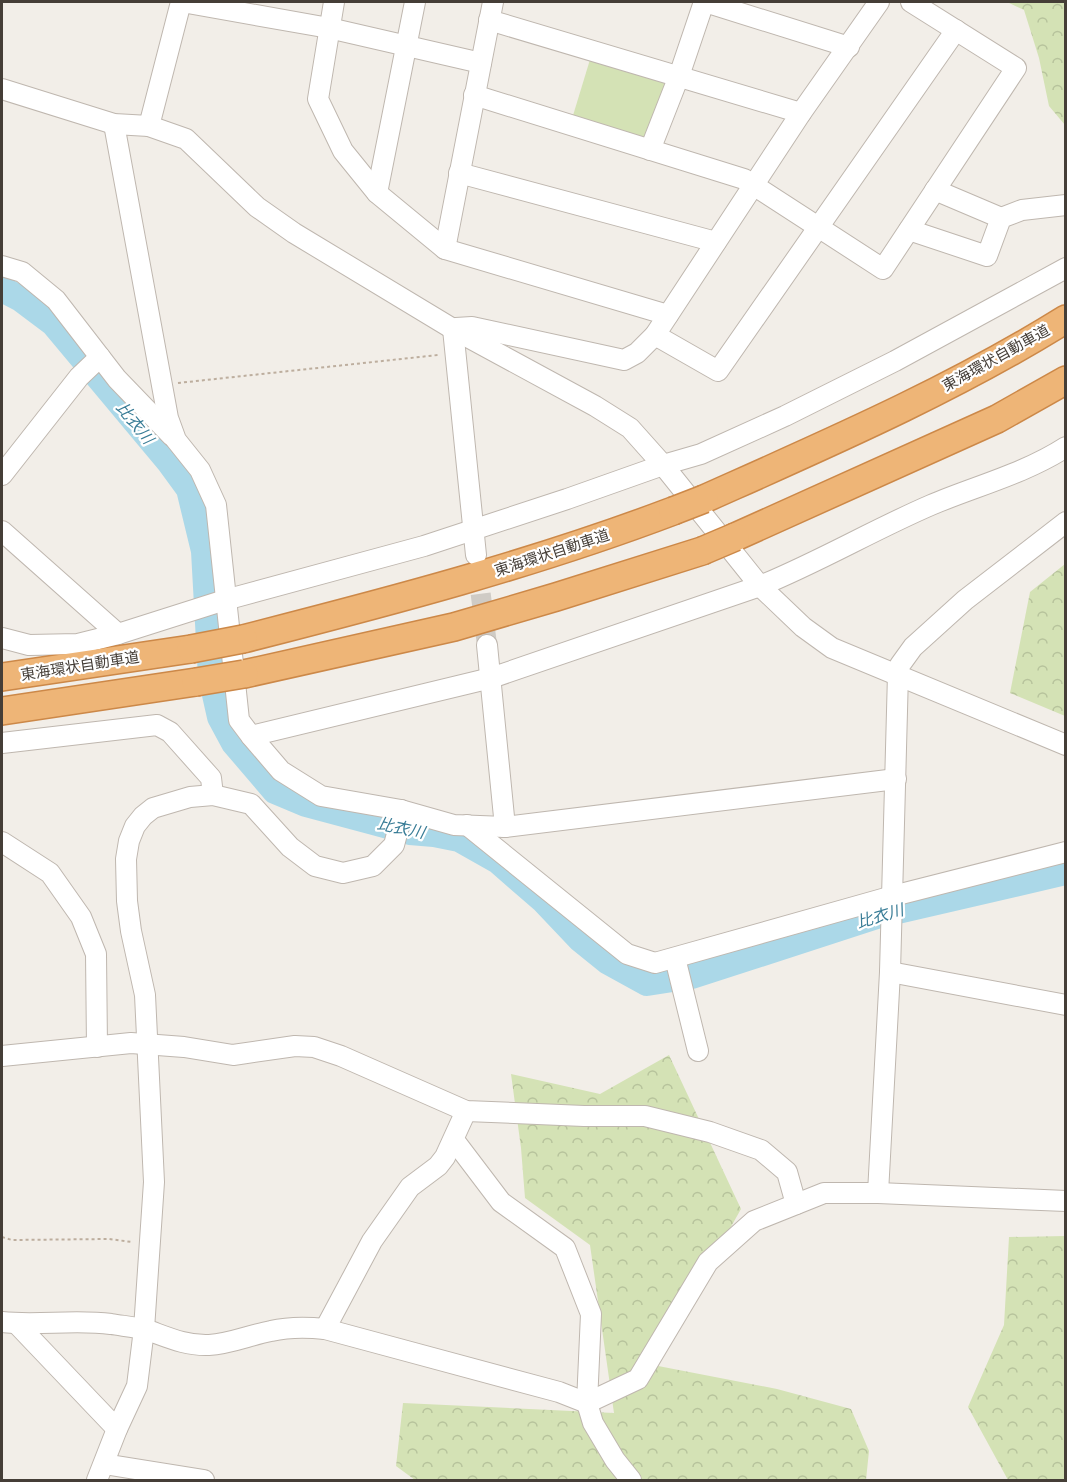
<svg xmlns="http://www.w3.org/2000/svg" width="1067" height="1482" viewBox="0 0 1067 1482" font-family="'DejaVu Sans','Noto Sans JP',sans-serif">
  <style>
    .forest { fill: url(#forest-crowns) }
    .green { fill: #d4e2b5 }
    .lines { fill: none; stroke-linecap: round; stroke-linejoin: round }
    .river { stroke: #abd8e8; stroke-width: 26 }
    .minor-tunnel { stroke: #cfcbc5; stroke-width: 20; stroke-dasharray: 20 10; stroke-linecap: butt }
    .minor-casing { stroke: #bfb7af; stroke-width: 22 }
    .highway-casing { stroke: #cc8848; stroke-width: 30 }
    .path { stroke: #bdae9e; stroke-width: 2; stroke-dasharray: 3 3; stroke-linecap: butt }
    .minor { stroke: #fff; stroke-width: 20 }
    .highway { stroke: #eeb577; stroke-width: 27 }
    .highway-bridge-casing { stroke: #cc8848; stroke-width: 30; stroke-linecap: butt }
    .highway-bridge { stroke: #eeb577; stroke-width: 27 }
    .labels { text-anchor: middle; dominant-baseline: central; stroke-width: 4.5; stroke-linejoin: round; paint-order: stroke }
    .street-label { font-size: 15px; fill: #453e37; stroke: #fff }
    .water-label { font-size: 16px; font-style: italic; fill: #387c96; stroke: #fff }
  </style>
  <defs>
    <pattern id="forest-crowns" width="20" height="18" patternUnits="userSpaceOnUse" patternTransform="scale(1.5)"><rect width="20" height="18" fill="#d4e2b5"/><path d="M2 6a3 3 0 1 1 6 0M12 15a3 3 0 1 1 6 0" fill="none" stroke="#b7c39c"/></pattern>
  </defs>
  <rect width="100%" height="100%" fill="#f2eee8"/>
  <g class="forest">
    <path d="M 1007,2 L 1065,2 L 1065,125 L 1049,106 L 1039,58 L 1024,10 Z"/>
    <path d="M 1065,564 L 1065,716 L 1010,693 L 1030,592 Z"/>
    <path d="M 669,1055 L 741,1209 L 653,1365 L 777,1389 L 851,1409 L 869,1451 L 866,1480 L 415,1480 L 396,1466 L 403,1403 L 614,1413 L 590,1245 L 525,1198 L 521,1148 L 511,1074 L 600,1094 Z"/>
    <path d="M 1065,1236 L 1065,1480 L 1008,1480 L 968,1407 L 1004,1325 L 1009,1237 Z"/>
  </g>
  <path class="green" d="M 592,53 L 674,78 L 648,145 L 571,122 Z"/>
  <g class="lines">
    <path class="river" d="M 2,289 L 21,299 L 53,323 L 170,463 L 189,489 L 204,551 L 211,677 L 220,717 L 234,743 L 275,791 L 306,804 L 377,823 L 410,832 L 434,834 L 459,839 L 498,861 L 544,901 L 581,940 L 607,961 L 647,983 L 692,976 L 880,915 L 1066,872"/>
    <path class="minor-tunnel" d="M 477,564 L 487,645"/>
    <g class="minor-casing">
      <g id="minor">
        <path d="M 182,2 L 329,28 L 481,63"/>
        <path d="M 334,2 L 318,99 L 343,151 L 377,193 L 445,249 L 668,315"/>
        <path d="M 705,2 L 849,47"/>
        <path d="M 489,20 L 801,113"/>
        <path d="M 2,89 L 114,124 L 149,126 L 186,139 L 257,207 L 294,233 L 453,329 L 595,406 L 630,428 L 663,465 L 760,586 L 803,627 L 832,648 L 1066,745"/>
        <path d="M 474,95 L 744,179 L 883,269 L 1016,68 L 911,2"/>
        <path d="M 114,124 L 168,418 L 176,440 L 200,470 L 216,505 L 239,720 L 251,736 L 281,771 L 321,796 L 401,810 L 454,825 L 505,827 L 896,779"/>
        <path d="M 149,126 L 181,2"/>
        <path d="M 650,150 L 679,76 L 704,2"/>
        <path d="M 459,173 L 716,242"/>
        <path d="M 935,190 L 1001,218"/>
        <path d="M 377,193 L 415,2"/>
        <path d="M 909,230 L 987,256 L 1001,218 L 1022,210 L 1066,205"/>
        <path d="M 445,249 L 493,2"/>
        <path d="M 2,266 L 22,272 L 56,300 L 117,379 L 172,436"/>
        <path d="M 456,328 L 472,327 L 624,360 L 637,353 L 655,335 L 801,113 L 879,2"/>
        <path d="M 453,329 L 476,555"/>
        <path d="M 655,335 L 718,371 L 956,30"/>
        <path d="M 2,475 L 79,377 L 100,357"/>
        <path d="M 2,531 L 118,634"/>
        <path d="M 2,638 L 29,645 L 78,644 L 118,634 L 225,600 L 424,546 L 567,499 L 663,465 L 701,454 L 785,416 L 895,361 L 1066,268"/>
        <path d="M 487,645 L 505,827"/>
        <path d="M 251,736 L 491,678 L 760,586 C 819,562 873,530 931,505 C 976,486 1024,474 1066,447"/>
        <path d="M 2,743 L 157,725 L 170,732 L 211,778 L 213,795"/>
        <path d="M 467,825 L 627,954 L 655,963 L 893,896 L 1066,852"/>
        <path d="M 2,842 L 50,873 L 81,917 L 96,954 L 97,1047"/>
        <path d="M 675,958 L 698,1051"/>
        <path d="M 890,972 L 1066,1005"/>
        <path d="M 2,1056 L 131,1043 L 184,1047 L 233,1055 L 295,1046 L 314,1047 L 341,1056 L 466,1111 L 584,1116 L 645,1116 L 710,1132 L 761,1150 L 787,1172 L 796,1204"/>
        <path d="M 454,1140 L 501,1202 L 565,1248 L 591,1314 L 587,1403 L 593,1423 L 615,1460 L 631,1480"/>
        <path d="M 878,1193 L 890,972 L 898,674 L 900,665 L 913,647 L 965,600 L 1066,522"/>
        <path d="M 2,1322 C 38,1326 74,1319 111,1324 C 123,1326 136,1327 147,1330 C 167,1337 186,1346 209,1345 C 230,1344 250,1335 271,1331 C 288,1327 307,1327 325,1329 L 559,1392 L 587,1403 L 638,1379 L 708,1262 L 754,1221 L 824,1193 L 878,1193 L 1066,1201"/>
        <path d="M 16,1323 L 117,1429"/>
        <path d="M 325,1329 L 372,1241 L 410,1187 L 438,1166 L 445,1157 L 466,1111"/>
        <path d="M 104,1464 L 204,1480"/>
        <path d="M 97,1480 L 117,1429 L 137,1386 L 144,1329 L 154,1182 L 145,995 L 131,931 L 127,901 L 126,859 L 129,841 L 135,826 L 143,816 L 153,808 L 190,797 L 213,795 L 251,804 L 290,847 L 315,866 L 343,873 L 373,866 L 394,845 L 398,830 L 401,810"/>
      </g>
    </g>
    <g class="highway-casing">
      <g id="highway">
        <path d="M 704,499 C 827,444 952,390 1066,319"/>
        <path d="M 735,537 L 997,419 L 1066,380"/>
        <path d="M 243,639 C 388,602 533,564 673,511"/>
        <path d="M 244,674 L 454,627 L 556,597 L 702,551"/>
        <path d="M 2,677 L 191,649"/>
        <path d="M 2,711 L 196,682"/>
      </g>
    </g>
    <g class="path">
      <path d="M 178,383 L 438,355"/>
      <path d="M 2,1237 L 12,1240 L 109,1239 L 132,1242"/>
    </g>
    <use href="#minor" class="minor"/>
    <use href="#highway" class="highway"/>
    <g class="highway-bridge-casing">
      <g id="highway-bridge">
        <path d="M 673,511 L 704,499"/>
        <path d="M 702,551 L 735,537"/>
        <path d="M 191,649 L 243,639"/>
        <path d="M 196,682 L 244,674"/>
      </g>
    </g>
    <use href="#highway-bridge" class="highway-bridge"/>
  </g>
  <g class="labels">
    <g class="street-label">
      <text transform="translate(996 358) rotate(-29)">東海環状自動車道</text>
      <text transform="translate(552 553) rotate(-18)">東海環状自動車道</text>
      <text transform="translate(80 666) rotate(-9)">東海環状自動車道</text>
    </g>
    <g class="water-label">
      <text transform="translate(135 423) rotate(51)">比衣川</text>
      <text transform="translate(401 828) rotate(12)">比衣川</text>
      <text transform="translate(880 916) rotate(-16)">比衣川</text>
    </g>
  </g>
  <rect width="1067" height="1482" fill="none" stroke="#453e37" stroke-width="6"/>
</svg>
